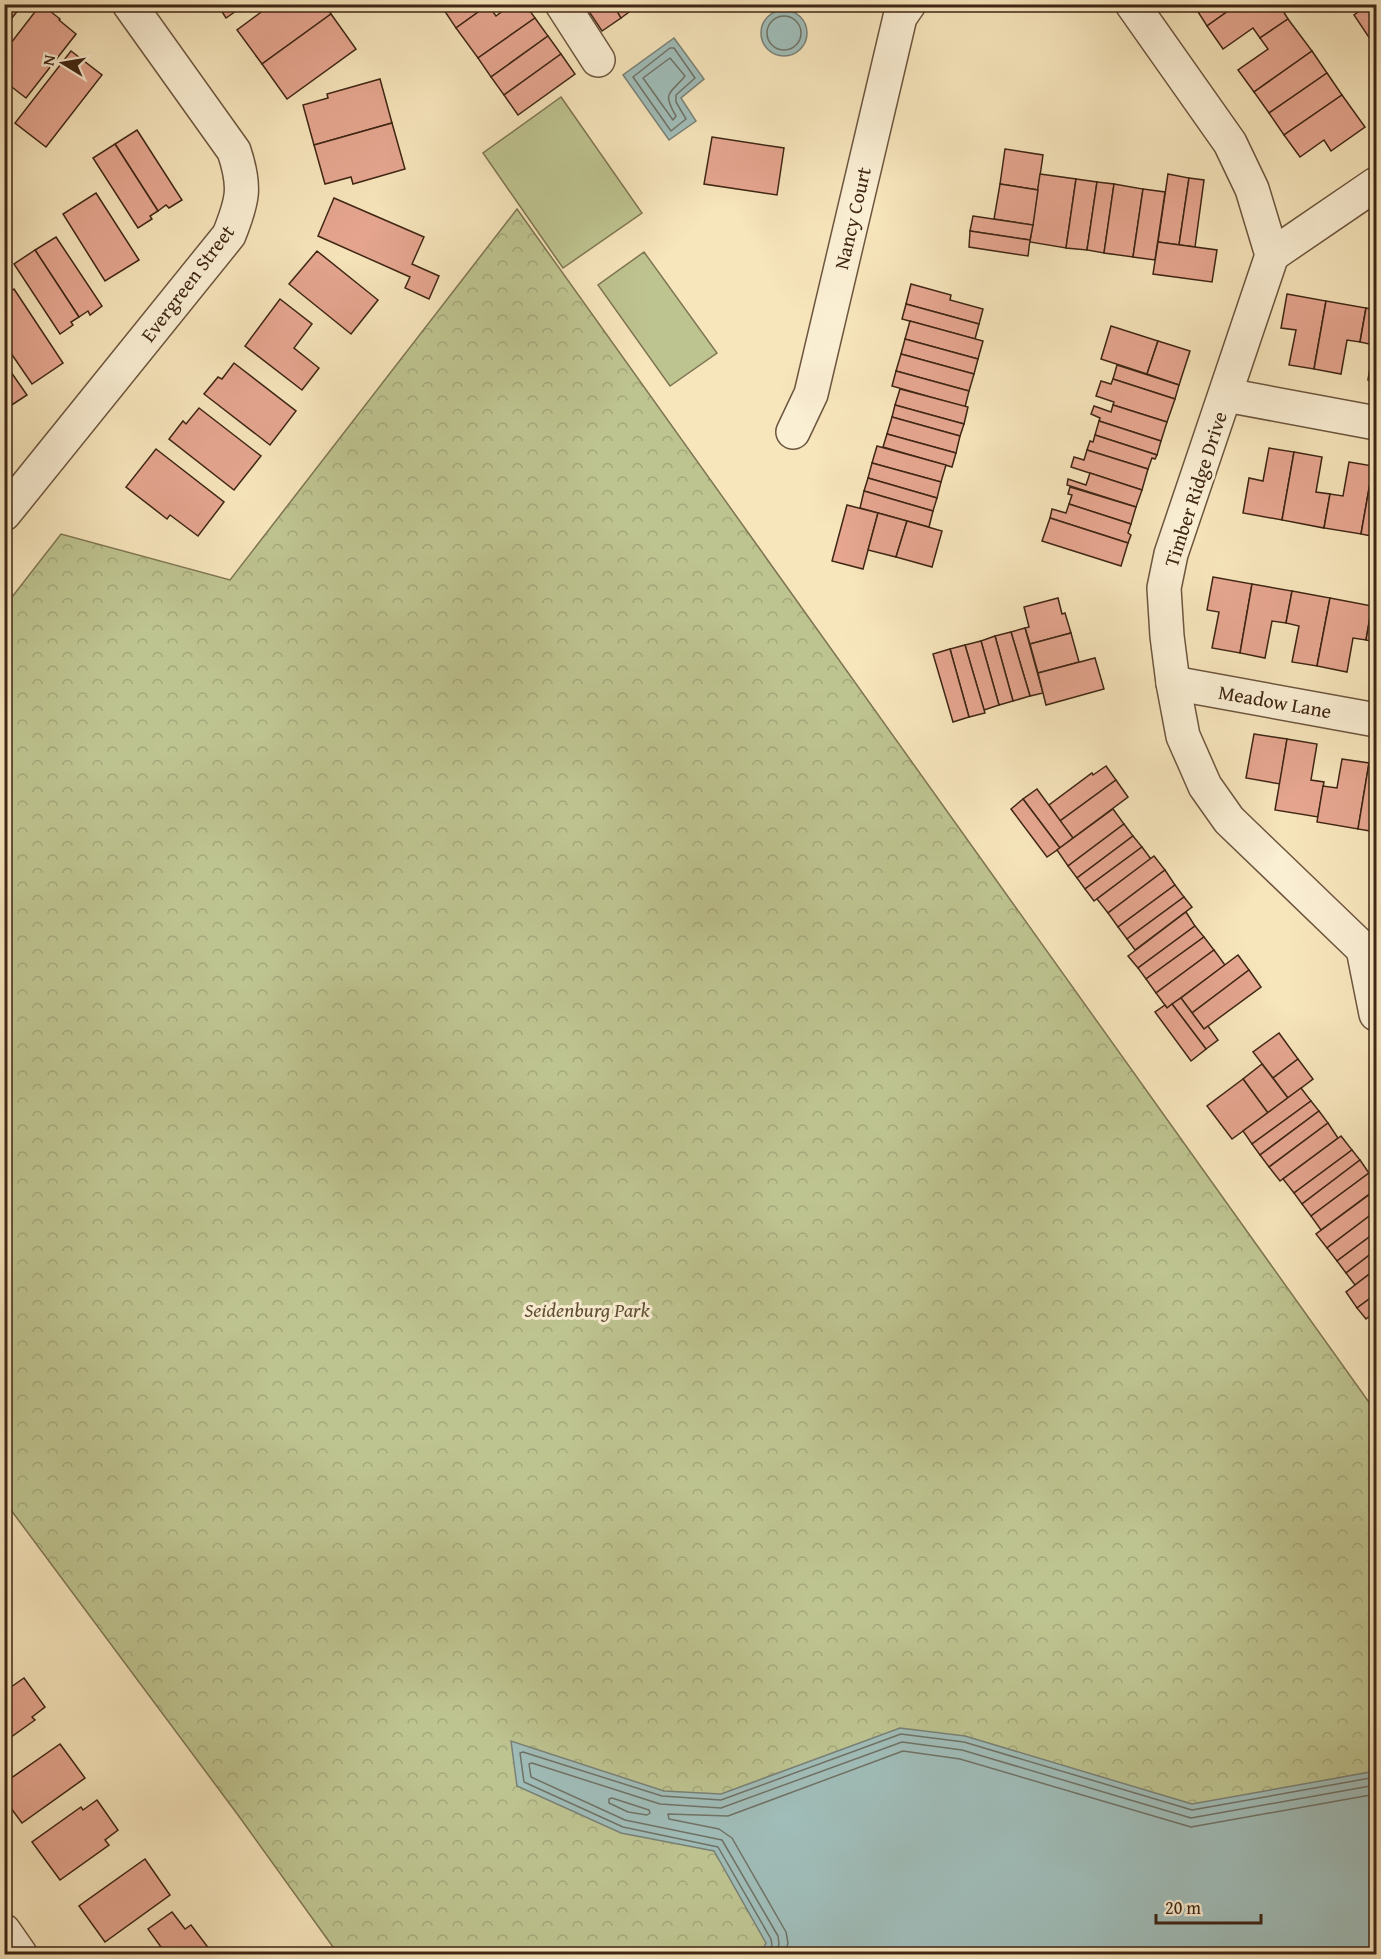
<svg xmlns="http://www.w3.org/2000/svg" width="1381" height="1959" viewBox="0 0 1381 1959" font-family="'Gentium Book Plus',serif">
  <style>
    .park { fill: url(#park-crowns); stroke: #7e7552; stroke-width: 1.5 }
    .garden { fill: #bec490; stroke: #7e7552; stroke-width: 1.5 }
    .water { fill: #a0bdb9; stroke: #798177; stroke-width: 1.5 }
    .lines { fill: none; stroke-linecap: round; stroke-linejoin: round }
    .shore { stroke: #707266; stroke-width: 1.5 }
    .building { fill: #e6a690; stroke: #3f2614; stroke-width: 1.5 }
    .street-casing { stroke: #6d563e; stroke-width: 36 }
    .street { stroke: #faeed3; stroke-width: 33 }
    .labels { text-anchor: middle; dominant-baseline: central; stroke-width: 6; stroke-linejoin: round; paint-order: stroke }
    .street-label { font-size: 20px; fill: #3f2614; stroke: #faeed3 }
    .park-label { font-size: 20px; font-style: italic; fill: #5f4e33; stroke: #faeed3 }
  </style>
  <defs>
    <pattern id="park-crowns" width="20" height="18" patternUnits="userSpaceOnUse" patternTransform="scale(1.5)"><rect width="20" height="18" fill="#bec490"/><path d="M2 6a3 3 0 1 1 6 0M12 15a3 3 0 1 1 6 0" fill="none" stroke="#a4a87b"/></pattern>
  </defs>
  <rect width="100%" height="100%" fill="#f7e5bc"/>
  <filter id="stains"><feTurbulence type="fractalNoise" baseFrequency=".00333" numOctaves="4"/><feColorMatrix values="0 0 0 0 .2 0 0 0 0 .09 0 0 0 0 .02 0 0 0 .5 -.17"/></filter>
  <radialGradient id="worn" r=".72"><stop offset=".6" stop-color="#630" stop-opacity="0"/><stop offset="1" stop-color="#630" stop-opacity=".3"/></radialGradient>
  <path class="park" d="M 517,209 L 1376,1412 L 1376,1954 L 338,1954 L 238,1815 L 5,1502 L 5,606 L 61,534 L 230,580 Z"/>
  <g class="garden">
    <path d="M 561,97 L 642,213 L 563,268 L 483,153 Z"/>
    <path d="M 644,252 L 717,353 L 670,386 L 598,285 Z"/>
  </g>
  <g class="water">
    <circle cx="784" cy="33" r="23"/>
    <path d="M 674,38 L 704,79 L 681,98 L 696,121 L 669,140 L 623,75 Z"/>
    <path d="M 900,1728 L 965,1736 L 1192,1804 L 1376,1771 L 1376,1954 L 761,1954 L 766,1943 L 714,1851 L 621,1833 L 517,1786 L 511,1741 L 664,1791 L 721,1794 Z"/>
  </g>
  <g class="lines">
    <g class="shore">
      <circle cx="784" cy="33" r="17"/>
      <path d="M 670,48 L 674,48 L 695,78 L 676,95 L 676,102 L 686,119 L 671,131 L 633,77 Z"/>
      <path d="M 670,58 L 685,76 C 671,94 661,91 676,116 L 673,120 L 643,78 Z"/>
      <path d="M 612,1798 L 649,1810 L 650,1813 L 647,1815 L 628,1812 L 609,1803 L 609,1799 Z"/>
      <path d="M 767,1954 L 772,1945 L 771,1939 L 718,1847 L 623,1827 L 524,1782 L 520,1753 L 523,1752 L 662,1796 L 721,1800 L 901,1734 L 964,1742 L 1192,1810 L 1376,1777"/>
      <path d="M 776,1954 L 779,1944 L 778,1936 L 722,1840 L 625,1820 L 531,1777 L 529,1764 L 532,1763 L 660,1804 L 721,1808 L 902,1742 L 962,1750 L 1191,1818 L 1376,1785"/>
      <path d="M 785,1954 L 788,1943 L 786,1932 L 732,1838 L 719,1829 L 669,1819 L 668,1814 L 728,1816 L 903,1751 L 960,1759 L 1191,1827 L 1376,1794"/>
    </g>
  </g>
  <g class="building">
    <path d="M 4,4 L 23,4 L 4,28 Z"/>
    <path d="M 41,4 L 60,19 L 59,20 L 76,34 L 26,98 L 4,81 L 4,52 Z"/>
    <path d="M 217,4 L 246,4 L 226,18 Z"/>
    <path d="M 272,4 L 325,4 L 331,14 L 262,64 L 237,30 Z"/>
    <path d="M 440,4 L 488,4 L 488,5 L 456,28 Z"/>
    <path d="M 512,4 L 525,4 L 535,18 L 478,58 L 456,28 L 488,5 L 496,16 Z"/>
    <path d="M 584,4 L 613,4 L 621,18 L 602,31 Z"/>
    <path d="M 613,4 L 640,4 L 621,18 Z"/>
    <path d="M 1193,4 L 1238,4 L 1207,26 Z"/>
    <path d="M 1238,4 L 1279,4 L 1288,19 L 1260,38 L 1253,28 L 1223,49 L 1207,26 Z"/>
    <path d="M 1369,4 L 1376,4 L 1376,34 L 1370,39 L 1354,15 Z"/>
    <path d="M 331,14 L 356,49 L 287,99 L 262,64 Z"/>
    <path d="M 535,18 L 548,36 L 491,77 L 478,58 Z"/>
    <path d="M 1288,19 L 1312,51 L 1254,92 L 1238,70 L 1268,49 L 1260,38 Z"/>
    <path d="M 548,36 L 561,54 L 504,95 L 491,77 Z"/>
    <path d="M 71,51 L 102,75 L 46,147 L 15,123 Z"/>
    <path d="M 1312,51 L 1327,73 L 1269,113 L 1254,92 Z"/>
    <path d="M 561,54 L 575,74 L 518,115 L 504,95 Z"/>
    <path d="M 1327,73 L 1342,95 L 1284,135 L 1269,113 Z"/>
    <path d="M 380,79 L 392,123 L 314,145 L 303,105 L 328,98 L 327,94 Z"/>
    <path d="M 1342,95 L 1365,127 L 1331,151 L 1324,140 L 1300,157 L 1284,135 Z"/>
    <path d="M 392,123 L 405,169 L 353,184 L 351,177 L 325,184 L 314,145 Z"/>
    <path d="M 137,130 L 182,200 L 169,208 L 166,205 L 158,211 L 115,144 Z"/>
    <path d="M 712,137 L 784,148 L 777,195 L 704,184 Z"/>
    <path d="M 115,144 L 158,211 L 150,216 L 152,219 L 138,228 L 93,158 Z"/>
    <path d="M 1005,149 L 1043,155 L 1038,190 L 1000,184 Z"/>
    <path d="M 1040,174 L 1076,179 L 1066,248 L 1030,242 Z"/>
    <path d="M 1168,174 L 1189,178 L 1179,245 L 1158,242 Z"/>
    <path d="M 1189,178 L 1204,180 L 1195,247 L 1179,245 Z"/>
    <path d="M 1076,179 L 1097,182 L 1087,250 L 1066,248 Z"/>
    <path d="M 1097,182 L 1114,184 L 1104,253 L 1087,250 Z"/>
    <path d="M 1000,184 L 1038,190 L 1033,225 L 994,219 Z"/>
    <path d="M 1114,184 L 1143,189 L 1133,257 L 1104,253 Z"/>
    <path d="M 1143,189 L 1165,192 L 1155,260 L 1133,257 Z"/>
    <path d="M 96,193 L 139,260 L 105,281 L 63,214 Z"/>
    <path d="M 334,198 L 424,237 L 412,264 L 439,276 L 429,299 L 405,288 L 410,277 L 318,236 Z"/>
    <path d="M 973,216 L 1033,225 L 1030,240 L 970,231 Z"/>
    <path d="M 970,231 L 1030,240 L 1028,256 L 969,247 Z"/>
    <path d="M 56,237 L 102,306 L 90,315 L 88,311 L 79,317 L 35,250 Z"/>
    <path d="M 1158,242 L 1217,250 L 1212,282 L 1153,274 Z"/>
    <path d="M 35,250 L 79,317 L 71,322 L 73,325 L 60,334 L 14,264 Z"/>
    <path d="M 317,251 L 378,300 L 351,334 L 289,284 Z"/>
    <path d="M 911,284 L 951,295 L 950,300 L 983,309 L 979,324 L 906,304 Z"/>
    <path d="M 14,289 L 63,363 L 32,384 L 4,343 L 4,296 Z"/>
    <path d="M 1287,294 L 1326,301 L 1314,369 L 1289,365 L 1296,330 L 1281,328 Z"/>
    <path d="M 280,299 L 312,324 L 294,348 L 319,368 L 302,390 L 245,346 Z"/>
    <path d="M 1326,301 L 1366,308 L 1360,342 L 1347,340 L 1341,374 L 1314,369 Z"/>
    <path d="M 906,304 L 979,324 L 975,339 L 902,319 Z"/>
    <path d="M 1366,308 L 1376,310 L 1376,382 L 1368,380 L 1374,345 L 1360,342 Z"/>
    <path d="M 910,321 L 983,341 L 978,359 L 905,339 Z"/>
    <path d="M 1111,326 L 1158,341 L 1147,374 L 1101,359 Z"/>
    <path d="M 905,339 L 978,359 L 974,374 L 901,354 Z"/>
    <path d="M 1158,341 L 1190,351 L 1179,385 L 1147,374 Z"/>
    <path d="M 901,354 L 974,374 L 969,391 L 896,371 Z"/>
    <path d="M 4,362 L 27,395 L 4,410 Z"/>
    <path d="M 234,363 L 296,411 L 270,445 L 204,394 L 218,377 L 222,379 Z"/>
    <path d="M 1117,365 L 1179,385 L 1175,399 L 1113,379 Z"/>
    <path d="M 896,371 L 969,391 L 965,407 L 892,386 Z"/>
    <path d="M 1113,379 L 1175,399 L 1167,422 L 1113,405 L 1114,402 L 1096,396 L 1101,381 L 1111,384 Z"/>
    <path d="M 900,389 L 968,407 L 964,424 L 895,405 Z"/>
    <path d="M 895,405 L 964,424 L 960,436 L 892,417 Z"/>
    <path d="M 1113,405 L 1167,422 L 1161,441 L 1099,421 L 1100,418 L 1091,414 L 1094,406 L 1111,412 Z"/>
    <path d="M 199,408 L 261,456 L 234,490 L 169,439 L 183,421 L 186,424 Z"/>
    <path d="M 892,417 L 960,436 L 956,453 L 887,434 Z"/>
    <path d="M 1099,421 L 1161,441 L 1157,455 L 1095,435 Z"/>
    <path d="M 887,434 L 956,453 L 952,467 L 883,447 Z"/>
    <path d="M 1095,435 L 1157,455 L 1155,459 L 1152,458 L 1148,469 L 1087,450 L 1090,441 L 1093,442 Z"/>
    <path d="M 877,446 L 946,465 L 941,482 L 872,463 Z"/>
    <path d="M 1269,448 L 1294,452 L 1282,520 L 1243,513 L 1249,478 L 1263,481 Z"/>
    <path d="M 156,449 L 224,502 L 198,536 L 170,515 L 167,519 L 126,487 Z"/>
    <path d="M 1087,450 L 1148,469 L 1142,490 L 1071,467 L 1074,457 L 1084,460 Z"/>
    <path d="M 1294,452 L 1322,457 L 1316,492 L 1330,494 L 1324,528 L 1282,520 Z"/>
    <path d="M 1349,462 L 1373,466 L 1361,534 L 1324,528 L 1330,494 L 1343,496 Z"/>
    <path d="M 872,463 L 941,482 L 937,498 L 868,478 Z"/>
    <path d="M 1373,466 L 1376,467 L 1376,537 L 1361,534 Z"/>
    <path d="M 1090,473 L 1142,490 L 1136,507 L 1067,485 L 1068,479 L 1086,485 Z"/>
    <path d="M 868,478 L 937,498 L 933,511 L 864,491 Z"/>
    <path d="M 1070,487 L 1136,507 L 1131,524 L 1069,504 L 1072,495 L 1068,494 Z"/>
    <path d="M 864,491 L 933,511 L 929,527 L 860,508 Z"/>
    <path d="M 1069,504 L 1131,524 L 1128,533 L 1131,535 L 1128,543 L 1050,518 L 1052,509 L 1066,513 Z"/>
    <path d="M 847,505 L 878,513 L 863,569 L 832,561 Z"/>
    <path d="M 878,513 L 907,521 L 896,557 L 868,550 Z"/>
    <path d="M 1050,518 L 1128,543 L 1121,566 L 1042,541 Z"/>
    <path d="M 907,521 L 942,531 L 932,567 L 896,557 Z"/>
    <path d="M 1213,577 L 1252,584 L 1240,653 L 1212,648 L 1219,612 L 1207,610 Z"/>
    <path d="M 1252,584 L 1292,591 L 1286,623 L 1272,621 L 1265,658 L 1240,653 Z"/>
    <path d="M 1292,591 L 1330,598 L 1317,666 L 1292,662 L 1299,626 L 1286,623 Z"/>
    <path d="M 1058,598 L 1062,614 L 1065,613 L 1071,633 L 1030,644 L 1025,628 L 1029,627 L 1024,607 Z"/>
    <path d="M 1330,598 L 1372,606 L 1366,640 L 1353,638 L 1347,672 L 1317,666 Z"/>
    <path d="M 1372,606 L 1376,607 L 1376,642 L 1366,640 Z"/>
    <path d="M 1025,628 L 1043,693 L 1030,696 L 1011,632 Z"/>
    <path d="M 1011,632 L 1030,696 L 1013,701 L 995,636 Z"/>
    <path d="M 1071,633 L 1079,662 L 1038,673 L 1030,644 Z"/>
    <path d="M 995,636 L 1013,701 L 999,705 L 981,641 Z"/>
    <path d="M 981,641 L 999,705 L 984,710 L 965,645 Z"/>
    <path d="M 965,645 L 985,713 L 969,717 L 950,649 Z"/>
    <path d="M 950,649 L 969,717 L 953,722 L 933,654 Z"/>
    <path d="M 1095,658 L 1104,689 L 1046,705 L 1038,673 Z"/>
    <path d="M 1254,734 L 1287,739 L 1280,784 L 1246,778 Z"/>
    <path d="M 1287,739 L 1317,744 L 1311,780 L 1324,782 L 1318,817 L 1275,810 Z"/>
    <path d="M 1342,759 L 1369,763 L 1358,829 L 1317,822 L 1323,786 L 1337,788 Z"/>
    <path d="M 1369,763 L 1376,764 L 1376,832 L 1358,829 Z"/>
    <path d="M 1106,766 L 1116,780 L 1060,821 L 1049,805 L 1092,773 L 1093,775 Z"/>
    <path d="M 1116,780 L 1128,797 L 1073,838 L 1060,821 Z"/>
    <path d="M 1037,789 L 1073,838 L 1060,848 L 1023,799 Z"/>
    <path d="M 1023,799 L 1060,848 L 1047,857 L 1011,809 Z"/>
    <path d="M 1113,809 L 1124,824 L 1068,866 L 1057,850 Z"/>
    <path d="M 1124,824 L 1133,836 L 1077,878 L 1068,866 Z"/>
    <path d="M 1133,836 L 1142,847 L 1085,889 L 1077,878 Z"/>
    <path d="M 1142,847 L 1151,859 L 1094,901 L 1085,889 Z"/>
    <path d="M 1154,856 L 1165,870 L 1108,913 L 1097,899 Z"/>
    <path d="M 1165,870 L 1175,885 L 1118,927 L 1108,913 Z"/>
    <path d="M 1175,885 L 1184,897 L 1127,939 L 1118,927 Z"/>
    <path d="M 1184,897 L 1192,907 L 1135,950 L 1127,939 Z"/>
    <path d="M 1186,912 L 1195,926 L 1138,968 L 1128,956 Z"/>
    <path d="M 1195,926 L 1204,937 L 1146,979 L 1138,968 Z"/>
    <path d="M 1204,937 L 1214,950 L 1156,993 L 1146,979 Z"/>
    <path d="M 1214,950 L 1225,965 L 1167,1008 L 1156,993 Z"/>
    <path d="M 1238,955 L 1249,970 L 1192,1013 L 1181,998 Z"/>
    <path d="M 1249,970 L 1261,987 L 1204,1029 L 1192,1013 Z"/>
    <path d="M 1181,998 L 1204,1029 L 1208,1026 L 1218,1040 L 1206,1049 L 1172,1004 Z"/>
    <path d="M 1172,1004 L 1206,1049 L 1191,1061 L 1155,1012 L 1165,1005 L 1167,1008 Z"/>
    <path d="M 1279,1033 L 1298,1059 L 1273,1078 L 1253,1052 Z"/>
    <path d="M 1298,1059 L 1313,1079 L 1288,1098 L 1273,1078 Z"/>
    <path d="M 1262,1064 L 1288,1098 L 1268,1113 L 1243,1079 Z"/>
    <path d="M 1243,1079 L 1268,1113 L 1232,1139 L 1207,1106 Z"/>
    <path d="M 1301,1088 L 1311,1101 L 1252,1144 L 1243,1131 Z"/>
    <path d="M 1311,1101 L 1319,1111 L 1260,1155 L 1252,1144 Z"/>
    <path d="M 1319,1111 L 1328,1123 L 1269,1167 L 1260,1155 Z"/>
    <path d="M 1328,1123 L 1338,1138 L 1280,1181 L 1269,1167 Z"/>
    <path d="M 1341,1136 L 1352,1150 L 1294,1193 L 1283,1179 Z"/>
    <path d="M 1352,1150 L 1360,1160 L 1302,1204 L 1294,1193 Z"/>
    <path d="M 1360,1160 L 1369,1173 L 1311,1216 L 1302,1204 Z"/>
    <path d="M 1369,1173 L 1376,1182 L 1376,1189 L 1321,1230 L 1311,1216 Z"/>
    <path d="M 1373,1192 L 1376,1197 L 1376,1211 L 1327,1248 L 1316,1234 Z"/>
    <path d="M 1376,1211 L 1376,1232 L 1337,1261 L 1327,1248 Z"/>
    <path d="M 1376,1232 L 1376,1250 L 1346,1273 L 1337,1261 Z"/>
    <path d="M 1376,1250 L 1376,1269 L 1355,1285 L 1346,1273 Z"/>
    <path d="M 1376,1269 L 1376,1294 L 1357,1308 L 1346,1292 Z"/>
    <path d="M 1376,1294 L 1376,1311 L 1366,1319 L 1357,1308 Z"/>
    <path d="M 24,1678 L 45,1707 L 32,1717 L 35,1720 L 4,1742 L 4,1684 L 8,1682 L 11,1687 Z"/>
    <path d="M 60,1744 L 85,1778 L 22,1823 L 4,1799 L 4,1783 Z"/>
    <path d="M 97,1800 L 118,1830 L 105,1840 L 109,1845 L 60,1880 L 32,1842 L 81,1807 L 83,1810 Z"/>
    <path d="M 145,1859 L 170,1895 L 105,1942 L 79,1906 Z"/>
    <path d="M 172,1912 L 185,1929 L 191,1925 L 213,1954 L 150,1954 L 161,1947 L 148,1929 Z"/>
  </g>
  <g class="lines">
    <g class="street-casing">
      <g id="street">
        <path d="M 562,4 L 598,60"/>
        <path d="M 1132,4 L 1230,143 L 1252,189 L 1272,255 L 1171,554 L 1164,588 L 1167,636 L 1173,683 L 1183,736 L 1205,786 L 1229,820 L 1363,949 L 1376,1014"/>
        <path d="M 1272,255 L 1376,184"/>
        <path d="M 1226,395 L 1376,423"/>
        <path d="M 793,432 L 811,394 L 900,17 L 909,4"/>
        <path d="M 4,514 L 229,235 C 243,200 246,187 234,151 L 129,4"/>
        <path d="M 1173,683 L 1376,720"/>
        <path d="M 4,1931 L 20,1954"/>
      </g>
    </g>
    <use href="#street" class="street"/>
  </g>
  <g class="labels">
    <g class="street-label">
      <text transform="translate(852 218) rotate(-77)">Nancy Court</text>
      <text transform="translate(187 283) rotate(-53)">Evergreen Street</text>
      <text transform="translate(1195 489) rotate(-72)">Timber Ridge Drive</text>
      <text transform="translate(1275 701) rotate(10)">Meadow Lane</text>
    </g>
    <g class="park-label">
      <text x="587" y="1309">Seidenburg Park</text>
    </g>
  </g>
  <rect width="1381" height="1959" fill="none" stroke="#f7e5bc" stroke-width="24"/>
  <rect x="6" y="6" width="1369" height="1947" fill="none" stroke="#3f2614" stroke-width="3"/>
  <rect x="12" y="12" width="1357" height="1935" fill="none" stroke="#3f2614" stroke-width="1.5"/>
  <g transform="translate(63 63) rotate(281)" stroke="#faeed3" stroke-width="4.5" paint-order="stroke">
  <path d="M0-4.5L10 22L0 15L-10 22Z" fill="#3f2614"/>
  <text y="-9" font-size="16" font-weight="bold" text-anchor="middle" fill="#3f2614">N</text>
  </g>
  <path d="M1156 1914v9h105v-9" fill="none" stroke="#3f2614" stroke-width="3"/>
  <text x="1165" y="1914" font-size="18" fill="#3f2614" stroke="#faeed3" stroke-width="4.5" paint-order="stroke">20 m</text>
  <rect width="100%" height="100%" filter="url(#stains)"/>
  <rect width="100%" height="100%" fill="url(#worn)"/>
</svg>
